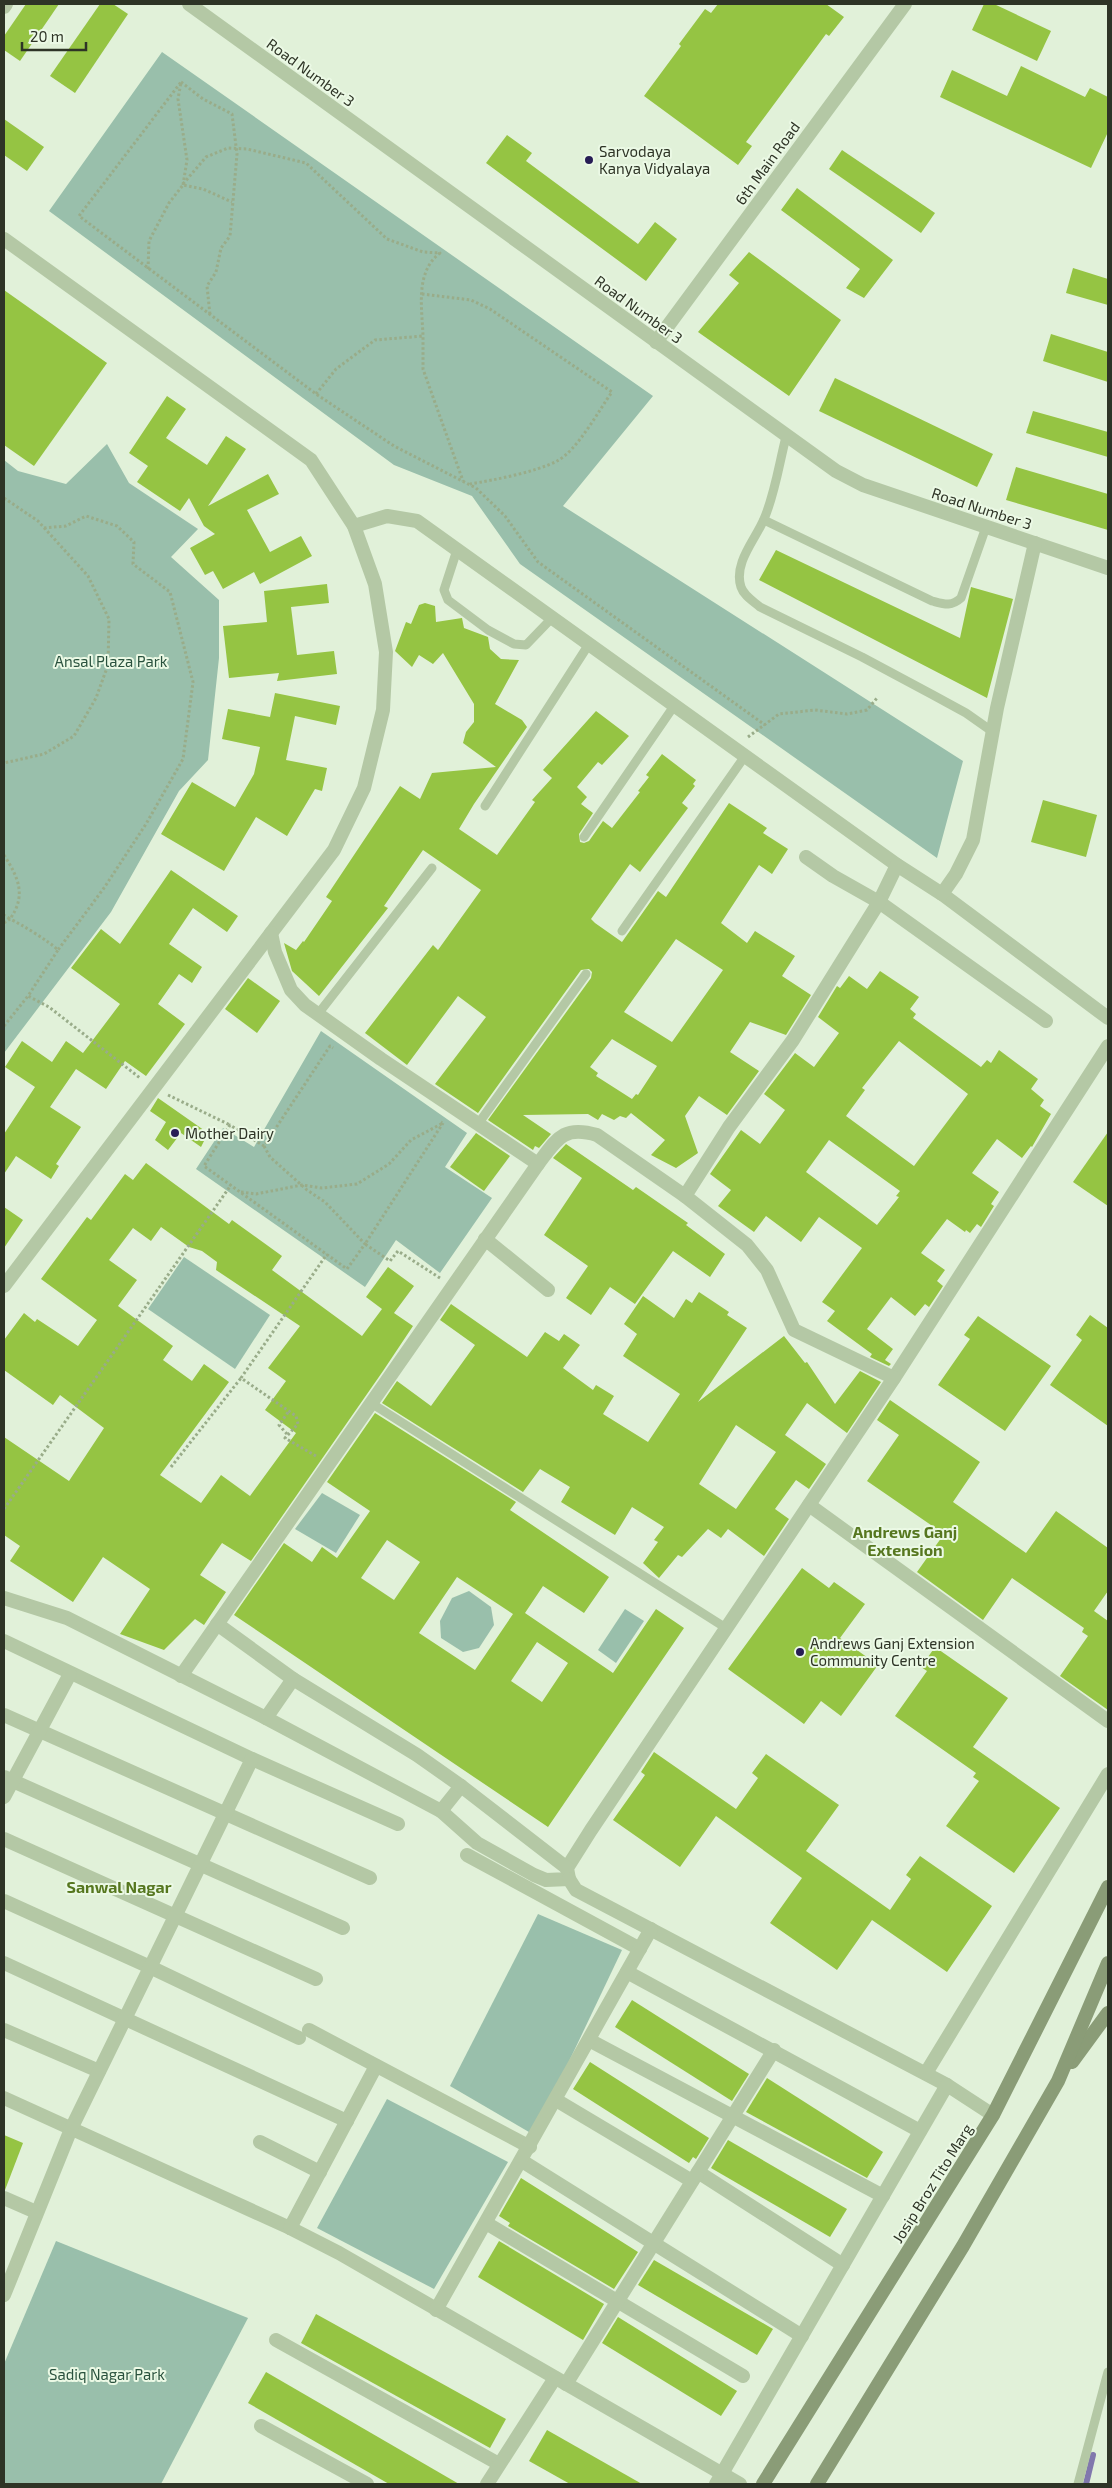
<svg xmlns="http://www.w3.org/2000/svg" width="1112" height="2488" viewBox="0 0 1112 2488" font-family="'Exo 2',sans-serif">
  <style>
    .green { fill: #99bfab }
    .lines { fill: none; stroke-linecap: round; stroke-linejoin: round }
    .stream { stroke: #8178ad; stroke-width: 6 }
    .building { fill: #95c443; fill-rule: evenodd }
    .path { stroke: #99ac89; stroke-width: 3; stroke-dasharray: 2.5 2.5; stroke-linecap: butt }
    .service { stroke: #b4c8a5; stroke-width: 9 }
    .minor { stroke: #b4c8a5; stroke-width: 14 }
    .tertiary { stroke: #b4c8a5; stroke-width: 14 }
    .secondary { stroke: #8a9c77; stroke-width: 14 }
    .poi-dot { fill: #271d55; stroke: #ebf9e5; stroke-width: 2 }
    .labels { text-anchor: middle; dominant-baseline: central; stroke-width: 4; stroke-linejoin: round; paint-order: stroke }
    .street-label { font-size: 15px; fill: #2e3426; stroke: #ebf9e5 }
    .poi-label { font-size: 15px; fill: #2e3426; stroke: #ebf9e5; text-anchor: start }
    .park-label { font-size: 15px; fill: #2a523e; stroke: #ebf9e5 }
    .neighbourhood-label { font-size: 16px; font-weight: bold; fill: #56771f; stroke: #ebf9e5 }
  </style>
  <rect width="100%" height="100%" fill="#e1f1d9"/>
  <g class="green">
    <path d="M 162,52 L 653,396 L 563,506 L 963,761 L 937,858 L 520,564 L 472,496 L 394,465 L 49,211 Z"/>
    <path d="M 107,444 L 129,483 L 198,529 L 171,557 L 219,600 L 219,658 L 208,760 L 179,791 L 111,912 L 4,1053 L 4,460 L 18,471 L 66,484 Z"/>
    <path d="M 321,1031 L 467,1133 L 445,1167 L 492,1198 L 440,1273 L 396,1240 L 365,1287 L 196,1169 L 223,1128 L 254,1147 Z"/>
    <path d="M 184,1257 L 270,1315 L 235,1369 L 148,1309 Z"/>
    <path d="M 322,1493 L 360,1515 L 336,1553 L 295,1529 Z"/>
    <path d="M 469,1591 L 491,1607 L 494,1625 L 479,1648 L 463,1652 L 441,1638 L 440,1621 L 452,1598 Z"/>
    <path d="M 625,1609 L 644,1621 L 616,1663 L 598,1650 Z"/>
    <path d="M 538,1914 L 622,1950 L 534,2135 L 450,2086 Z"/>
    <path d="M 387,2099 L 508,2162 L 434,2289 L 317,2228 Z"/>
    <path d="M 56,2241 L 248,2318 L 161,2484 L 4,2484 L 4,2364 Z"/>
  </g>
  <g class="lines">
    <path class="stream" d="M 1086,2484 L 1093,2455"/>
  </g>
  <g class="building">
    <path d="M 26,4 L 59,4 L 20,61 L 4,50 L 4,36 Z"/>
    <path d="M 100,4 L 113,4 L 128,14 L 75,93 L 50,76 Z"/>
    <path d="M 718,4 L 826,4 L 844,17 L 829,36 L 826,34 L 746,142 L 752,146 L 738,165 L 644,96 L 681,46 L 679,44 L 705,9 L 711,13 Z"/>
    <path d="M 984,4 L 994,4 L 1051,31 L 1037,61 L 972,30 Z"/>
    <path d="M 1021,66 L 1085,97 L 1090,88 L 1108,97 L 1108,132 L 1091,168 L 940,97 L 952,70 L 1007,96 Z"/>
    <path d="M 4,119 L 44,147 L 27,171 L 4,155 Z"/>
    <path d="M 507,135 L 532,153 L 526,161 L 638,244 L 655,222 L 677,239 L 646,281 L 486,163 Z"/>
    <path d="M 842,150 L 935,213 L 921,233 L 829,169 Z"/>
    <path d="M 797,188 L 893,260 L 864,298 L 846,288 L 860,269 L 781,210 Z"/>
    <path d="M 749,252 L 841,320 L 789,396 L 698,332 L 739,283 L 729,275 Z"/>
    <path d="M 1073,268 L 1108,279 L 1108,305 L 1066,293 Z"/>
    <path d="M 4,290 L 107,363 L 34,466 L 4,445 Z"/>
    <path d="M 1051,334 L 1108,352 L 1108,382 L 1043,361 Z"/>
    <path d="M 835,378 L 993,454 L 977,487 L 819,411 Z"/>
    <path d="M 167,396 L 186,409 L 166,438 L 207,465 L 226,436 L 246,449 L 208,506 L 268,474 L 279,494 L 247,510 L 270,552 L 301,536 L 312,556 L 260,584 L 254,572 L 223,589 L 213,571 L 205,575 L 190,548 L 215,534 L 204,526 L 189,498 L 180,511 L 137,482 L 148,466 L 129,453 Z"/>
    <path d="M 1033,411 L 1108,432 L 1108,457 L 1026,433 Z"/>
    <path d="M 1016,467 L 1108,494 L 1108,530 L 1006,500 Z"/>
    <path d="M 776,550 L 960,638 L 971,587 L 1013,599 L 987,698 L 759,580 Z"/>
    <path d="M 327,584 L 329,603 L 291,607 L 297,655 L 334,651 L 337,674 L 277,681 L 279,673 L 229,678 L 223,626 L 267,622 L 264,591 Z"/>
    <path d="M 425,603 L 435,606 L 436,622 L 462,618 L 464,628 L 488,637 L 490,649 L 501,659 L 519,660 L 495,704 L 522,720 L 527,727 L 474,804 L 459,829 L 497,855 L 535,802 L 532,800 L 552,778 L 543,770 L 596,711 L 629,736 L 602,765 L 598,762 L 577,787 L 587,797 L 581,804 L 593,813 L 579,834 L 580,842 L 584,843 L 589,841 L 603,821 L 612,828 L 640,792 L 638,791 L 649,777 L 646,775 L 662,754 L 696,780 L 693,784 L 695,786 L 682,803 L 688,808 L 640,872 L 630,864 L 591,919 L 595,923 L 622,942 L 658,891 L 666,897 L 729,803 L 767,828 L 763,833 L 788,849 L 772,874 L 759,865 L 721,923 L 747,943 L 755,931 L 795,956 L 782,976 L 811,995 L 786,1035 L 750,1022 L 730,1052 L 759,1071 L 727,1115 L 699,1096 L 685,1116 L 698,1153 L 676,1168 L 651,1155 L 665,1140 L 631,1113 L 626,1118 L 620,1116 L 614,1120 L 602,1114 L 598,1120 L 588,1114 L 523,1115 L 551,1134 L 539,1148 L 535,1146 L 533,1150 L 488,1120 L 591,978 L 592,972 L 589,969 L 581,970 L 478,1113 L 435,1084 L 486,1017 L 458,996 L 407,1065 L 365,1033 L 433,945 L 438,950 L 481,890 L 423,850 L 384,906 L 388,908 L 319,996 L 292,971 L 284,943 L 296,950 L 303,941 L 304,942 L 332,901 L 326,897 L 400,786 L 420,799 L 432,773 L 496,767 L 463,743 L 466,732 L 474,722 L 474,704 L 443,653 L 433,664 L 419,655 L 412,667 L 395,651 L 406,622 L 411,624 L 419,605 ZM 676,939 L 723,970 L 672,1042 L 624,1012 ZM 612,1039 L 657,1066 L 638,1095 L 636,1094 L 632,1099 L 596,1076 L 598,1073 L 590,1067 Z"/>
    <path d="M 275,693 L 340,706 L 336,725 L 295,716 L 286,760 L 327,768 L 322,791 L 315,789 L 287,836 L 256,817 L 224,871 L 161,834 L 192,782 L 235,807 L 254,774 L 260,747 L 222,739 L 228,709 L 270,717 Z"/>
    <path d="M 1043,800 L 1097,815 L 1086,857 L 1031,842 Z"/>
    <path d="M 171,870 L 238,916 L 227,932 L 193,908 L 169,944 L 202,967 L 192,983 L 179,974 L 158,1004 L 185,1024 L 146,1076 L 125,1061 L 106,1089 L 76,1069 L 50,1107 L 81,1127 L 56,1164 L 59,1166 L 51,1179 L 16,1156 L 4,1174 L 4,1134 L 35,1087 L 5,1067 L 22,1041 L 52,1062 L 66,1041 L 83,1053 L 120,1004 L 71,968 L 101,929 L 120,944 Z"/>
    <path d="M 880,971 L 919,997 L 910,1009 L 916,1014 L 913,1018 L 981,1067 L 987,1060 L 991,1063 L 999,1050 L 1038,1079 L 1031,1089 L 1044,1100 L 1040,1106 L 1051,1114 L 1032,1147 L 1031,1146 L 1022,1158 L 997,1139 L 972,1173 L 999,1192 L 991,1204 L 994,1206 L 981,1227 L 977,1224 L 970,1233 L 966,1230 L 965,1232 L 947,1219 L 921,1253 L 945,1270 L 937,1281 L 943,1286 L 929,1307 L 925,1304 L 915,1316 L 891,1297 L 867,1329 L 893,1349 L 885,1360 L 891,1364 L 889,1366 L 870,1357 L 872,1354 L 827,1321 L 835,1311 L 822,1302 L 862,1248 L 819,1217 L 801,1242 L 766,1216 L 754,1232 L 718,1206 L 731,1190 L 710,1174 L 741,1130 L 760,1144 L 785,1110 L 764,1094 L 795,1053 L 814,1067 L 839,1033 L 818,1017 L 837,986 L 840,988 L 849,976 L 867,989 ZM 899,1041 L 968,1094 L 914,1166 L 846,1116 L 865,1090 L 862,1088 ZM 829,1140 L 900,1191 L 896,1196 L 899,1197 L 877,1225 L 806,1172 Z"/>
    <path d="M 248,978 L 280,1001 L 257,1033 L 225,1009 Z"/>
    <path d="M 158,1098 L 208,1133 L 201,1147 L 181,1133 L 168,1150 L 155,1140 L 166,1122 L 150,1111 Z"/>
    <path d="M 1108,1132 L 1108,1206 L 1073,1182 Z"/>
    <path d="M 476,1133 L 510,1156 L 484,1191 L 450,1167 Z"/>
    <path d="M 566,1144 L 633,1190 L 636,1187 L 688,1223 L 686,1225 L 725,1254 L 710,1277 L 673,1251 L 635,1304 L 610,1287 L 591,1315 L 566,1298 L 588,1266 L 544,1235 L 582,1178 L 553,1158 Z"/>
    <path d="M 146,1163 L 229,1224 L 232,1220 L 282,1256 L 272,1270 L 362,1336 L 382,1309 L 366,1297 L 388,1267 L 414,1286 L 394,1313 L 413,1326 L 383,1371 L 251,1561 L 222,1543 L 200,1575 L 226,1592 L 204,1625 L 195,1619 L 164,1650 L 120,1634 L 150,1589 L 103,1557 L 73,1602 L 10,1561 L 20,1546 L 4,1535 L 4,1437 L 69,1481 L 104,1428 L 60,1395 L 53,1405 L 4,1370 L 4,1340 L 24,1313 L 35,1322 L 37,1319 L 78,1346 L 97,1320 L 41,1279 L 87,1217 L 91,1220 L 125,1174 L 133,1180 ZM 161,1227 L 189,1247 L 202,1251 L 217,1262 L 216,1270 L 300,1326 L 268,1368 L 286,1381 L 265,1410 L 296,1433 L 250,1496 L 221,1475 L 201,1503 L 160,1475 L 229,1382 L 204,1364 L 192,1381 L 163,1360 L 173,1346 L 118,1306 L 137,1280 L 109,1260 L 133,1228 L 151,1241 Z"/>
    <path d="M 4,1207 L 23,1220 L 4,1248 Z"/>
    <path d="M 699,1292 L 729,1312 L 727,1315 L 747,1328 L 698,1402 L 784,1336 L 805,1363 L 807,1362 L 835,1404 L 860,1371 L 881,1382 L 847,1433 L 807,1403 L 785,1435 L 826,1464 L 809,1489 L 796,1480 L 775,1509 L 789,1519 L 764,1556 L 728,1529 L 721,1538 L 708,1529 L 682,1557 L 678,1555 L 659,1578 L 643,1563 L 658,1542 L 654,1540 L 664,1527 L 632,1507 L 615,1535 L 561,1502 L 570,1487 L 540,1469 L 523,1492 L 382,1403 L 397,1381 L 431,1406 L 475,1345 L 440,1320 L 451,1304 L 527,1357 L 545,1332 L 559,1341 L 564,1334 L 580,1345 L 563,1368 L 593,1390 L 596,1385 L 614,1396 L 603,1414 L 648,1442 L 680,1394 L 623,1356 L 637,1334 L 624,1324 L 643,1296 L 674,1318 L 686,1299 L 692,1303 ZM 736,1425 L 776,1452 L 736,1509 L 699,1484 Z"/>
    <path d="M 1090,1315 L 1108,1328 L 1108,1426 L 1050,1385 L 1082,1340 L 1076,1335 Z"/>
    <path d="M 978,1316 L 1051,1366 L 1005,1431 L 938,1385 L 970,1339 L 964,1335 Z"/>
    <path d="M 890,1400 L 980,1462 L 953,1502 L 1026,1553 L 1056,1511 L 1108,1548 L 1108,1591 L 1094,1611 L 1108,1621 L 1108,1710 L 1060,1676 L 1088,1636 L 1082,1632 L 1084,1628 L 1012,1578 L 983,1620 L 917,1572 L 944,1534 L 867,1481 L 899,1435 L 877,1420 Z"/>
    <path d="M 375,1413 L 516,1502 L 510,1510 L 609,1577 L 584,1613 L 543,1586 L 525,1613 L 613,1673 L 656,1609 L 684,1628 L 548,1827 L 234,1615 L 284,1543 L 312,1562 L 322,1547 L 337,1558 L 370,1511 L 327,1482 ZM 387,1540 L 420,1562 L 394,1600 L 361,1578 ZM 457,1577 L 513,1614 L 475,1670 L 419,1633 ZM 537,1642 L 568,1663 L 542,1702 L 511,1681 Z"/>
    <path d="M 802,1568 L 829,1588 L 834,1582 L 865,1604 L 840,1638 L 878,1665 L 841,1716 L 821,1701 L 804,1724 L 728,1669 Z"/>
    <path d="M 935,1647 L 1008,1698 L 973,1747 L 1060,1808 L 1014,1873 L 946,1826 L 979,1781 L 973,1777 L 976,1773 L 895,1716 L 927,1671 L 921,1667 Z"/>
    <path d="M 654,1752 L 736,1809 L 758,1778 L 752,1773 L 766,1754 L 839,1805 L 806,1851 L 890,1910 L 911,1879 L 906,1875 L 920,1856 L 992,1906 L 947,1972 L 872,1920 L 837,1970 L 770,1923 L 802,1878 L 716,1816 L 680,1867 L 613,1820 L 645,1775 L 641,1772 Z"/>
    <path d="M 632,2000 L 749,2074 L 732,2101 L 615,2027 Z"/>
    <path d="M 590,2062 L 709,2138 L 696,2159 L 693,2157 L 689,2163 L 573,2089 Z"/>
    <path d="M 767,2078 L 883,2152 L 867,2178 L 746,2112 Z"/>
    <path d="M 4,2135 L 23,2143 L 5,2190 L 4,2189 Z"/>
    <path d="M 728,2140 L 847,2209 L 830,2237 L 711,2168 Z"/>
    <path d="M 521,2178 L 638,2252 L 614,2289 L 508,2226 L 510,2223 L 499,2216 Z"/>
    <path d="M 499,2241 L 604,2304 L 583,2340 L 478,2277 Z"/>
    <path d="M 654,2260 L 773,2329 L 757,2355 L 638,2285 Z"/>
    <path d="M 316,2314 L 506,2419 L 490,2448 L 301,2343 Z"/>
    <path d="M 618,2317 L 737,2391 L 721,2416 L 602,2343 Z"/>
    <path d="M 266,2372 L 459,2484 L 389,2484 L 248,2403 Z"/>
    <path d="M 547,2430 L 642,2484 L 570,2484 L 529,2461 Z"/>
  </g>
  <g class="lines">
    <g class="path">
      <path d="M 181,82 L 203,99 L 232,114 L 237,154 L 230,236 L 221,248 L 216,272 L 207,286 L 210,315"/>
      <path d="M 183,184 L 206,157 L 228,148 L 247,149 L 306,163 L 387,239 L 423,252 L 440,253 C 415,272 422,307 423,336"/>
      <path d="M 183,185 L 187,160 L 178,99 L 181,82 L 79,216 L 316,394 L 394,446 L 476,488 L 505,516 L 538,562 L 765,725"/>
      <path d="M 148,269 L 149,241 L 169,203 L 183,185 L 203,189 L 232,202"/>
      <path d="M 422,294 L 471,300 L 490,309 L 612,392 C 599,410 577,451 557,461 C 536,472 494,480 470,484"/>
      <path d="M 316,394 L 336,369 L 375,340 L 423,336 L 423,369 L 463,481"/>
      <path d="M 4,498 L 38,521 L 88,576 L 109,619 L 108,665 L 96,698 L 74,736 L 44,754 L 4,763"/>
      <path d="M 44,528 L 66,526 L 86,516 L 117,526 L 134,542 L 133,564 L 170,592 L 193,682 L 183,759 L 146,824 L 104,888 L 58,950"/>
      <path d="M 748,737 L 779,714 L 815,710 L 847,714 L 867,710 L 877,698"/>
      <path d="M 4,855 C 18,877 27,895 10,919 L 4,915"/>
      <path d="M 4,923 L 10,919 C 21,924 50,942 58,950 L 28,996 L 49,1007 L 140,1078"/>
      <path d="M 4,1026 L 28,996"/>
      <path d="M 168,1095 L 230,1125"/>
      <path d="M 264,1146 L 270,1157 L 307,1190 L 325,1202 L 365,1244 L 347,1269 L 204,1166 L 230,1125 L 264,1146 L 330,1046 L 333,1048"/>
      <path d="M 241,1192 L 256,1194 L 302,1185 L 322,1188 L 357,1184 L 389,1164 L 411,1140 L 443,1123 L 441,1122"/>
      <path d="M 440,1278 L 398,1251 L 390,1261 L 365,1244 L 443,1123"/>
      <path d="M 287,1434 L 279,1425 L 289,1411"/>
      <path d="M 316,1456 L 285,1438 L 298,1424 L 296,1416 L 241,1378 L 327,1254"/>
      <path d="M 171,1467 L 241,1378"/>
      <path d="M 4,1509 L 231,1185"/>
    </g>
    <g class="service">
      <path d="M 786,437 C 779,464 775,494 764,519 C 756,539 733,563 741,587 C 744,596 753,601 760,607 L 862,657 L 933,695 L 966,713 L 993,732"/>
      <path d="M 764,520 L 932,601 C 944,604 951,607 961,598 L 986,527"/>
      <path d="M 457,550 L 444,590 L 448,600 L 488,630 L 514,644 L 526,645 L 552,618"/>
      <path d="M 485,806 L 589,644"/>
      <path d="M 584,837 L 674,706"/>
      <path d="M 622,931 L 745,756"/>
      <path d="M 318,1014 L 432,868"/>
      <path d="M 478,1124 L 586,974"/>
      <path d="M 371,1403 L 726,1628"/>
      <path d="M 1078,2484 L 1108,2372"/>
    </g>
    <g class="minor">
      <path d="M 189,4 L 836,471 L 863,485 L 1108,568"/>
      <path d="M 4,7 L 6,4"/>
      <path d="M 4,239 L 311,460 L 354,526 L 375,584 L 386,652 L 383,710 L 364,788 L 334,850 L 4,1286"/>
      <path d="M 656,342 L 905,4"/>
      <path d="M 354,526 L 387,516 L 417,521 L 897,865 L 942,894 L 1108,1018"/>
      <path d="M 897,865 L 879,902 L 1046,1021"/>
      <path d="M 942,894 L 956,874 L 973,840 L 997,708 L 1035,543"/>
      <path d="M 271,933 L 275,952 L 291,990 L 305,1005 L 381,1059 L 538,1164"/>
      <path d="M 685,1196 L 729,1127 L 793,1040 L 879,902 L 833,876 L 806,857"/>
      <path d="M 485,1239 L 548,1290"/>
      <path d="M 809,1505 L 1108,1721"/>
      <path d="M 4,1598 L 67,1618 L 266,1718 L 441,1811 L 477,1843 L 534,1875 L 546,1880 L 569,1879 L 567,1868 L 591,1830 L 894,1378 L 1108,1046"/>
      <path d="M 217,1624 L 293,1679"/>
      <path d="M 4,1641 L 252,1759 L 398,1824"/>
      <path d="M 181,1676 L 538,1164 C 557,1139 563,1125 597,1135 L 685,1196 L 747,1245 L 767,1270 L 794,1330 L 894,1378"/>
      <path d="M 4,1715 L 370,1878"/>
      <path d="M 266,1718 L 293,1679 L 417,1755 L 461,1786 L 441,1811"/>
      <path d="M 4,1777 L 343,1928"/>
      <path d="M 461,1786 L 567,1868"/>
      <path d="M 4,1797 L 70,1674"/>
      <path d="M 4,1839 L 316,1979"/>
      <path d="M 467,1855 L 640,1949"/>
      <path d="M 569,1879 L 576,1890 L 947,2085"/>
      <path d="M 4,1901 L 150,1967 L 299,2038"/>
      <path d="M 4,1963 L 347,2121"/>
      <path d="M 627,1972 L 920,2131"/>
      <path d="M 4,2030 L 99,2071"/>
      <path d="M 309,2030 L 530,2147"/>
      <path d="M 589,2040 L 883,2196"/>
      <path d="M 926,2073 L 1108,1774"/>
      <path d="M 4,2098 L 290,2228 L 339,2253 L 740,2484"/>
      <path d="M 556,2100 L 692,2181"/>
      <path d="M 260,2142 L 320,2172"/>
      <path d="M 522,2161 L 802,2336"/>
      <path d="M 698,2172 L 843,2265"/>
      <path d="M 4,2198 L 36,2212"/>
      <path d="M 486,2223 L 743,2376"/>
      <path d="M 290,2228 L 376,2066"/>
      <path d="M 4,2295 L 71,2129 L 252,1759"/>
      <path d="M 436,2310 L 651,1929"/>
      <path d="M 276,2340 L 499,2464"/>
      <path d="M 566,2384 L 774,2050"/>
      <path d="M 261,2426 L 367,2484"/>
      <path d="M 487,2484 L 555,2378"/>
    </g>
    <path class="tertiary" d="M 716,2484 L 947,2085 L 993,2115"/>
    <g class="secondary">
      <path d="M 1072,2062 L 1108,2013"/>
      <path d="M 763,2484 L 993,2115 L 1108,1887"/>
      <path d="M 817,2484 L 963,2246 L 1058,2081 L 1108,1963"/>
    </g>
  </g>
  <g class="poi-dot">
    <circle cx="589" cy="160" r="5"/>
    <circle cx="175" cy="1133" r="5"/>
    <circle cx="800" cy="1652" r="5"/>
  </g>
  <g class="labels">
    <g class="street-label">
      <text transform="translate(311 72) rotate(36)">Road Number 3</text>
      <text transform="translate(767 163) rotate(-54)">6th Main Road</text>
      <text transform="translate(639 309) rotate(36)">Road Number 3</text>
      <text transform="translate(982 508) rotate(18)">Road Number 3</text>
      <text transform="translate(932 2183) rotate(-58)">Josip Broz Tito Marg</text>
    </g>
    <g class="poi-label">
      <text x="599" y="151">Sarvodaya<tspan x="599" dy="17">Kanya Vidyalaya</tspan></text>
      <text x="185" y="1133">Mother Dairy</text>
      <text x="810" y="1643">Andrews Ganj Extension<tspan x="810" dy="17">Community Centre</tspan></text>
    </g>
    <g class="park-label">
      <text x="111" y="661">Ansal Plaza Park</text>
      <text x="107" y="2374">Sadiq Nagar Park</text>
    </g>
    <g class="neighbourhood-label">
      <text x="905" y="1531">Andrews Ganj<tspan x="905" dy="18">Extension</tspan></text>
      <text x="119" y="1886">Sanwal Nagar</text>
    </g>
  </g>
  <rect width="1112" height="2488" fill="none" stroke="#2e3426" stroke-width="10"/>
  <path d="M22 42v8h64v-8" fill="none" stroke="#2e3426" stroke-width="2.5"/>
  <text x="30" y="42" font-size="15" fill="#2e3426" stroke="#ebf9e5" stroke-width="4" paint-order="stroke">20 m</text>
</svg>
